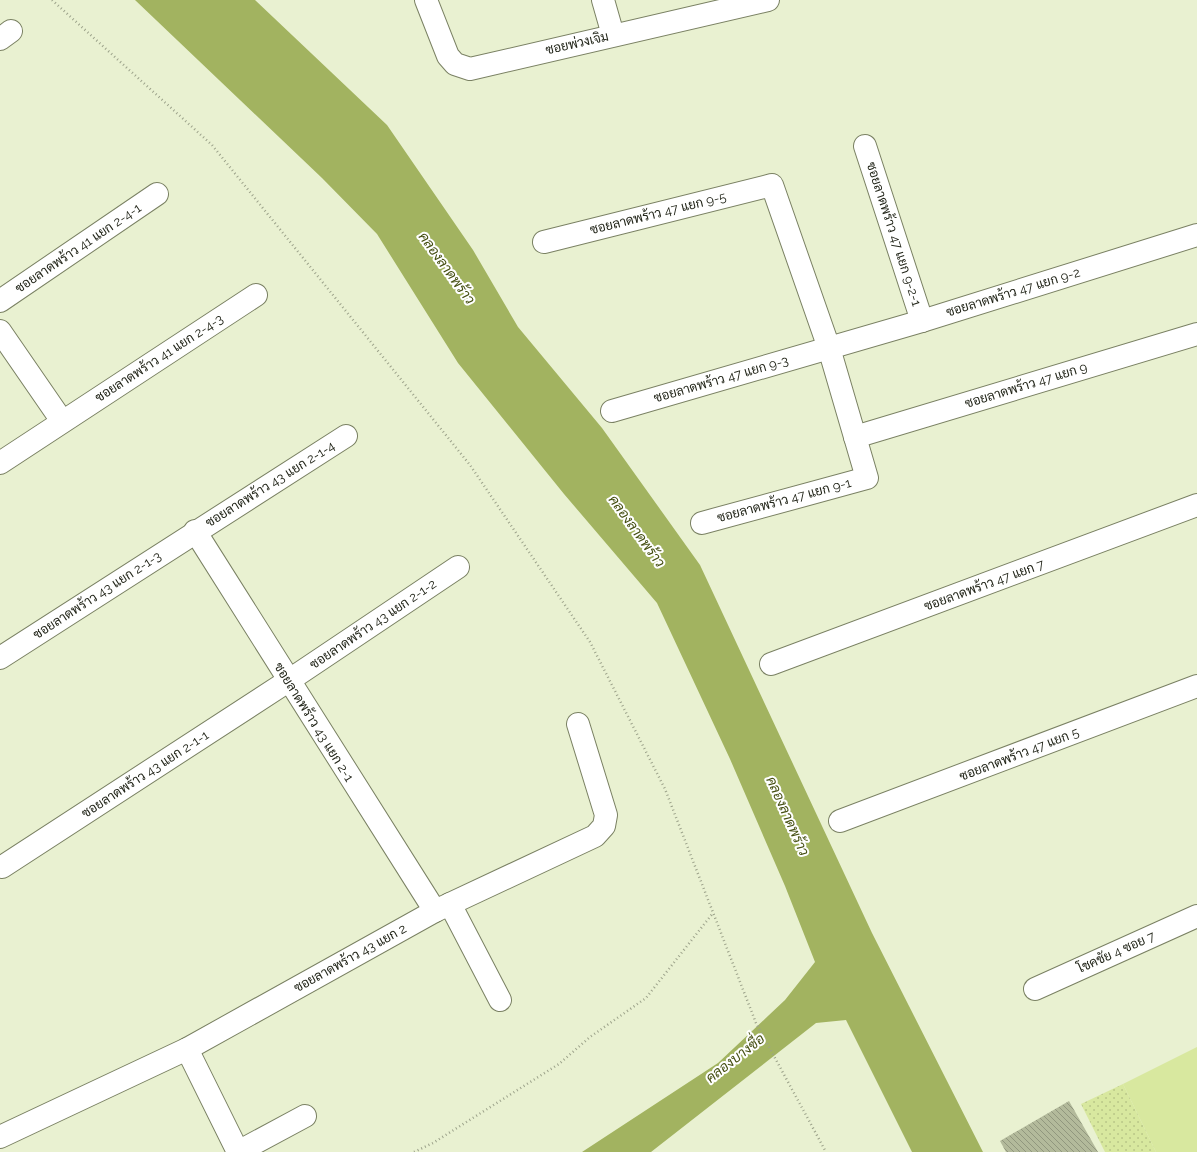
<svg xmlns="http://www.w3.org/2000/svg" width="1197" height="1152" viewBox="0 0 1197 1152" font-family="Raleway,Sarabun,sans-serif">
  <style>
    .green { fill: #d8e89f }
    .garden { fill: url(#garden-dots) }
    .water { fill: #a2b360 }
    .building { fill: url(#building-back-hatch) }
    .lines { fill: none; stroke-linecap: round; stroke-linejoin: round }
    .minor-casing { stroke: #7a8163; stroke-width: 24 }
    .path { stroke: #9ca28a; stroke-width: 2.5; stroke-dasharray: 1 3; stroke-linecap: butt }
    .minor { stroke: #fff; stroke-width: 22 }
    .labels { text-anchor: middle; dominant-baseline: central; stroke-width: 4; stroke-linejoin: round; paint-order: stroke }
    .street-label { font-size: 13px; fill: #23261a; stroke: #fff }
    .water-label { font-size: 14px; font-style: italic; fill: #454f12; stroke: #fff }
  </style>
  <defs>
    <pattern id="garden-dots" width="8" height="8" patternUnits="userSpaceOnUse"><rect width="8" height="8" fill="#d8e89f"/><path d="M2 2h.1M6 6h.1" fill="none" stroke="#b9c788" stroke-width="1.8" stroke-linecap="round"/></pattern>
    <pattern id="building-back-hatch" width="6" height="6" patternUnits="userSpaceOnUse"><rect width="6" height="6" fill="#b3ba9b"/><path d="M-1 5l2 2M0 0l6 6M5-1l2 2" fill="none" stroke="#91977e"/></pattern>
  </defs>
  <rect width="100%" height="100%" fill="#e9f1d1"/>
  <path class="green" d="M 1197,1047 L 1197,1152 L 1156,1152 L 1123,1084 Z"/>
  <path class="garden" d="M 1123,1084 L 1156,1152 L 1105,1152 L 1081,1104 Z"/>
  <path class="water" d="M 135,0 L 255,0 L 387,125 L 473,250 L 518,327 L 602,428 L 700,565 L 872,933 L 983,1152 L 912,1152 L 846,1020 L 816,1023 L 651,1152 L 582,1152 L 718,1063 L 785,1000 L 815,962 L 785,886 L 730,759 L 657,603 L 564,494 L 458,363 L 377,234 L 322,178 Z"/>
  <path class="building" d="M 1069,1101 L 1098,1152 L 1006,1152 L 1000,1141 Z"/>
  <g class="lines">
    <g class="minor-casing">
      <g id="minor">
        <path d="M 426,0 L 448,56 L 455,64 L 470,69 L 768,0"/>
        <path d="M 603,0 L 613,35"/>
        <path d="M 0,39 L 11,31"/>
        <path d="M 865,146 L 922,321"/>
        <path d="M 544,242 L 772,185 L 829,348 L 867,478 L 702,523"/>
        <path d="M 0,301 L 157,194"/>
        <path d="M 0,331 L 62,421"/>
        <path d="M 612,411 L 922,321 L 1197,235"/>
        <path d="M 855,437 L 1197,334"/>
        <path d="M 0,463 L 256,295"/>
        <path d="M 195,531 L 435,911"/>
        <path d="M 0,658 L 346,436"/>
        <path d="M 771,664 L 1197,505"/>
        <path d="M 840,821 L 1197,686"/>
        <path d="M 2,867 L 288,681 L 458,567"/>
        <path d="M 450,904 L 500,1000"/>
        <path d="M 1035,989 L 1197,916"/>
        <path d="M 187,1049 L 238,1152"/>
        <path d="M 0,1137 L 187,1049 L 435,911 L 595,836 L 604,826 L 606,815 L 578,724"/>
        <path d="M 238,1152 L 305,1116"/>
      </g>
    </g>
    <g class="path">
      <path d="M 52,0 L 212,145 L 470,465 L 590,642 L 665,789 L 756,1023 L 826,1152"/>
      <path d="M 414,1152 L 433,1143 L 559,1064 L 590,1037 L 646,998 L 713,913"/>
    </g>
    <use href="#minor" class="minor"/>
  </g>
  <g class="labels">
    <g class="street-label">
      <text transform="translate(577 43) rotate(-13)">ซอยพ่วงเจิม</text>
      <text transform="translate(658 213) rotate(-14)">ซอยลาดพร้าว 47 แยก 9-5</text>
      <text transform="translate(894 234) rotate(72)">ซอยลาดพร้าว 47 แยก 9-2-1</text>
      <text transform="translate(78 248) rotate(-34)">ซอยลาดพร้าว 41 แยก 2-4-1</text>
      <text transform="translate(1013 292) rotate(-17)">ซอยลาดพร้าว 47 แยก 9-2</text>
      <text transform="translate(159 358) rotate(-33)">ซอยลาดพร้าว 41 แยก 2-4-3</text>
      <text transform="translate(721 379) rotate(-16)">ซอยลาดพร้าว 47 แยก 9-3</text>
      <text transform="translate(1026 385) rotate(-17)">ซอยลาดพร้าว 47 แยก 9</text>
      <text transform="translate(270 484) rotate(-32)">ซอยลาดพร้าว 43 แยก 2-1-4</text>
      <text transform="translate(784 500) rotate(-15)">ซอยลาดพร้าว 47 แยก 9-1</text>
      <text transform="translate(984 585) rotate(-20)">ซอยลาดพร้าว 47 แยก 7</text>
      <text transform="translate(97 595) rotate(-33)">ซอยลาดพร้าว 43 แยก 2-1-3</text>
      <text transform="translate(373 624) rotate(-34)">ซอยลาดพร้าว 43 แยก 2-1-2</text>
      <text transform="translate(314 722) rotate(58)">ซอยลาดพร้าว 43 แยก 2-1</text>
      <text transform="translate(1019 754) rotate(-21)">ซอยลาดพร้าว 47 แยก 5</text>
      <text transform="translate(145 774) rotate(-33)">ซอยลาดพร้าว 43 แยก 2-1-1</text>
      <text transform="translate(1116 952) rotate(-24)">โชคชัย 4 ซอย 7</text>
      <text transform="translate(350 958) rotate(-29)">ซอยลาดพร้าว 43 แยก 2</text>
    </g>
    <g class="water-label">
      <text transform="translate(447 268) rotate(54)">คลองลาดพร้าว</text>
      <text transform="translate(637 531) rotate(54)">คลองลาดพร้าว</text>
      <text transform="translate(788 816) rotate(66)">คลองลาดพร้าว</text>
      <text transform="translate(735 1058) rotate(-38)">คลองบางซื่อ</text>
    </g>
  </g>
</svg>
